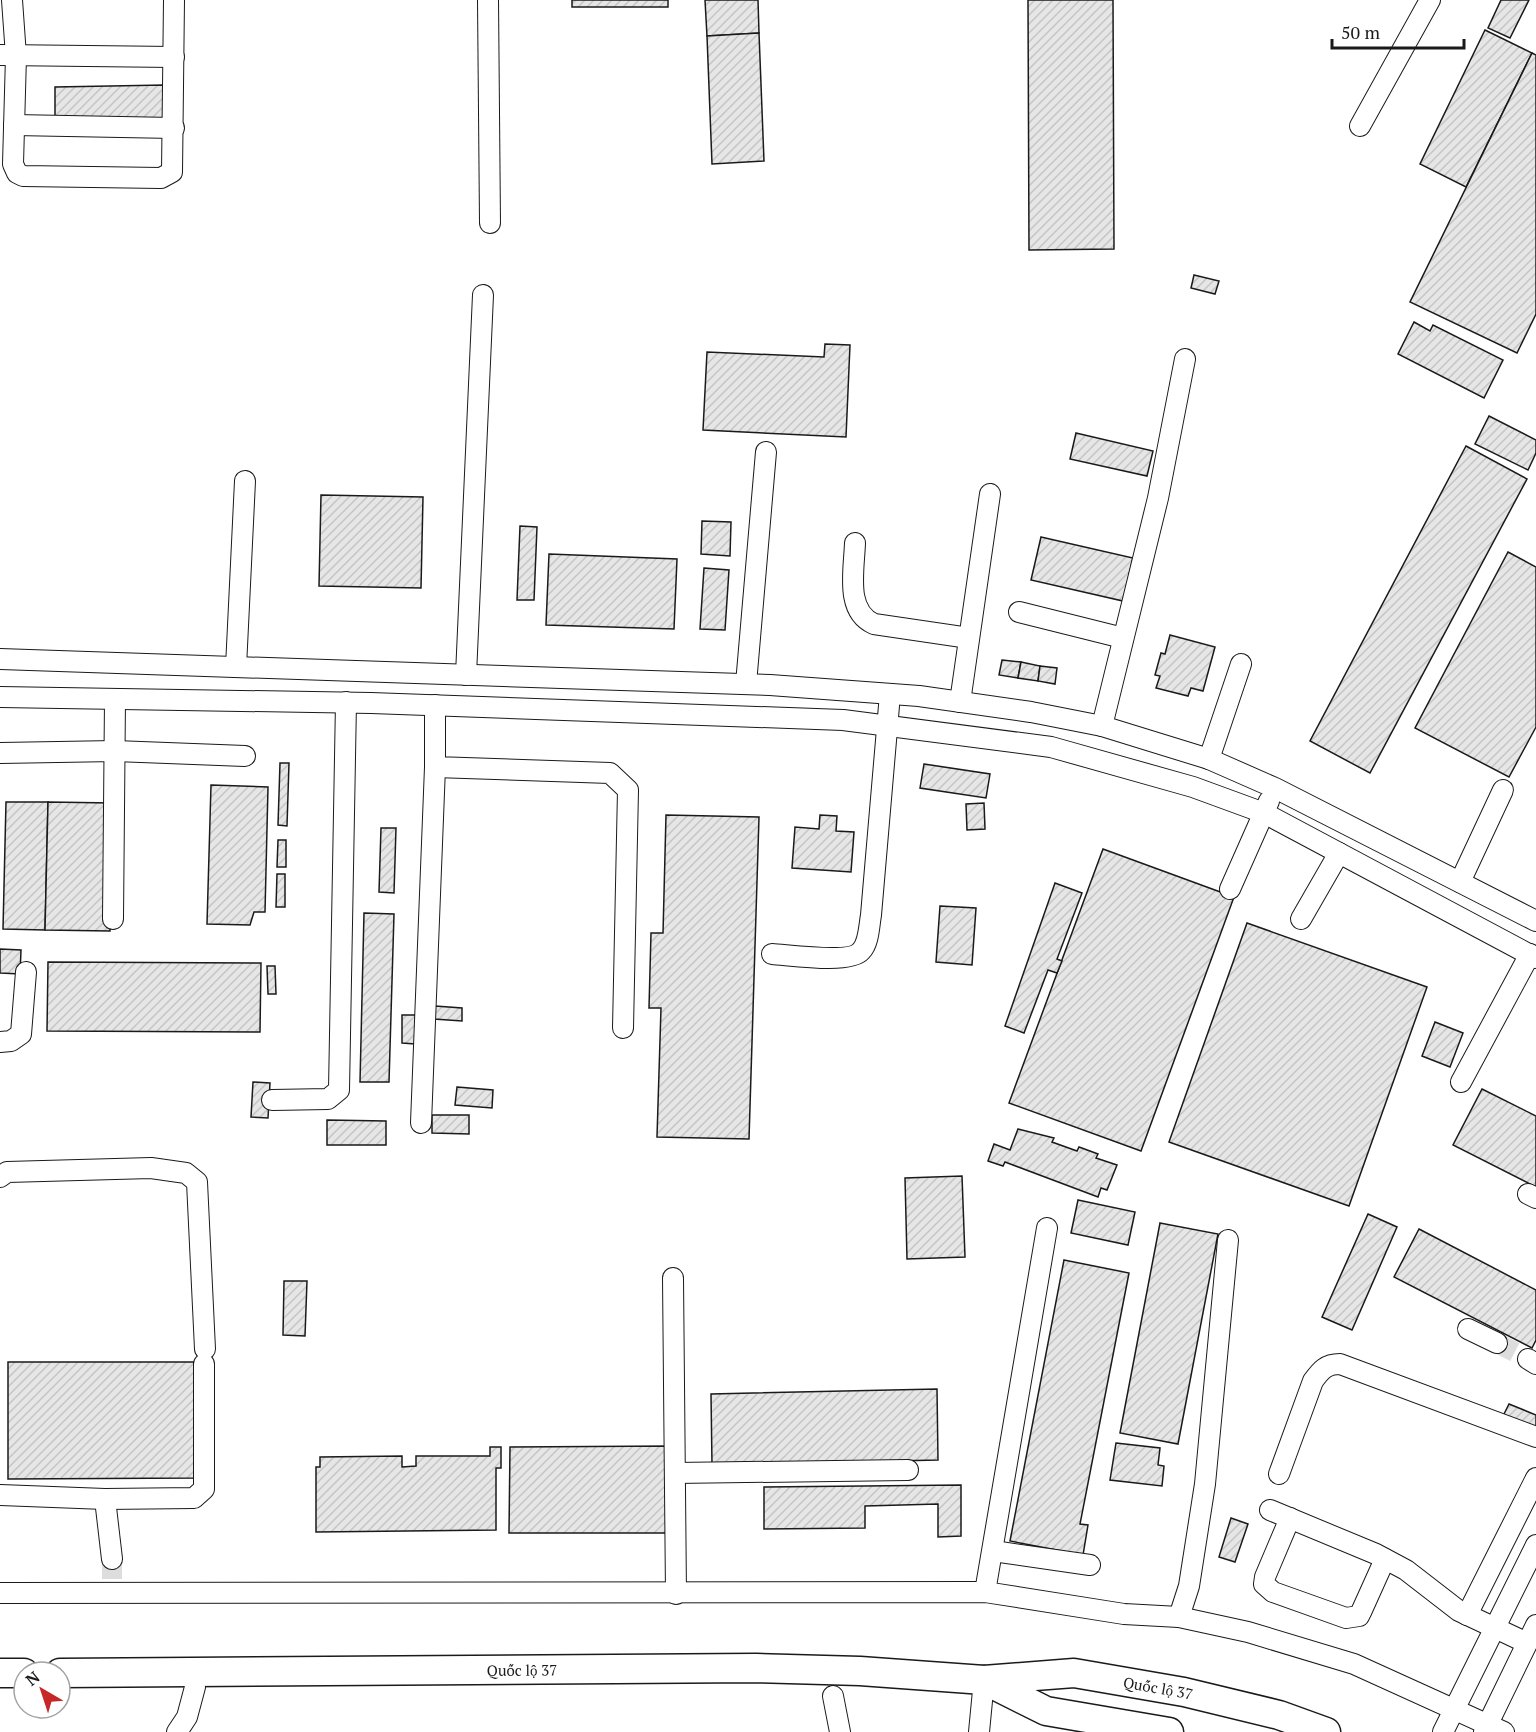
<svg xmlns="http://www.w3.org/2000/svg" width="1536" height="1732" viewBox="0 0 1536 1732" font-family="'PT Serif',serif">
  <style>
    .building { fill: url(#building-hatch); stroke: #1a1a1a; stroke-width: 1.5 }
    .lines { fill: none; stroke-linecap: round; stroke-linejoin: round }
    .minor-tunnel { stroke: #ddd; stroke-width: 20; stroke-dasharray: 20 10; stroke-linecap: butt }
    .minor-casing { stroke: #1a1a1a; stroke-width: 22 }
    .highway-casing { stroke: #1a1a1a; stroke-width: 31 }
    .minor { stroke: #fff; stroke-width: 20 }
    .highway { stroke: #fff; stroke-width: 28 }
    .labels { text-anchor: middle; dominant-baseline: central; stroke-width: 4.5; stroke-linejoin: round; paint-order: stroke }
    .street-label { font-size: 15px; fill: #1a1a1a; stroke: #fff }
  </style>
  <defs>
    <pattern id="building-hatch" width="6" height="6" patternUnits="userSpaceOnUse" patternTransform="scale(1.5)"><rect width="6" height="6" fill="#e6e6e6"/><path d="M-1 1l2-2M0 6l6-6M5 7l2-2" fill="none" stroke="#c5c5c5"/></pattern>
  </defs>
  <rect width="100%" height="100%" fill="#fff"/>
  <g class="building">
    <rect x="572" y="0" width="96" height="7"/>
    <path d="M 705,0 L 758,0 L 759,33 L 707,36 Z"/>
    <path d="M 1028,0 L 1113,0 L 1114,249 L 1029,250 Z"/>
    <path d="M 1501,0 L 1529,0 L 1510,38 L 1488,28 Z"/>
    <path d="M 1485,30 L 1532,53 L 1466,187 L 1420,164 Z"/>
    <path d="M 759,33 L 764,161 L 712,164 L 707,36 Z"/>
    <path d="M 1532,53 L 1536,55 L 1536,314 L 1517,353 L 1410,302 Z"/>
    <path d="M 165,85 L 166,121 L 55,123 L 55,87 Z"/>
    <path d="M 1194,275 L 1219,281 L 1215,294 L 1191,288 Z"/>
    <path d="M 1414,322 L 1430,331 L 1433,325 L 1503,360 L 1484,398 L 1398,354 Z"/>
    <path d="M 825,344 L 850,345 L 846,437 L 703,430 L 707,352 L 824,357 Z"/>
    <path d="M 1489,416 L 1536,440 L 1536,453 L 1528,470 L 1475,444 Z"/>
    <path d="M 1076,433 L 1153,451 L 1147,476 L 1070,459 Z"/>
    <path d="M 1466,446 L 1527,479 L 1370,773 L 1310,741 Z"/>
    <path d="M 321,495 L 423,497 L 421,588 L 319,586 Z"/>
    <path d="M 702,521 L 731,522 L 730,556 L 701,554 Z"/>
    <path d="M 520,526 L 537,527 L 534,600 L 517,600 Z"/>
    <path d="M 1041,537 L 1133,558 L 1123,601 L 1031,580 Z"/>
    <path d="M 1508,552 L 1536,567 L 1536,727 L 1509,777 L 1415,728 Z"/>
    <path d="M 549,554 L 677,559 L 674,629 L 546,625 Z"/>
    <path d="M 704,568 L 729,570 L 725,630 L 700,629 Z"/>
    <path d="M 1170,635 L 1215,647 L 1203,691 L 1191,688 L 1188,696 L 1156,688 L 1160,676 L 1155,675 L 1161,653 L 1165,654 Z"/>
    <path d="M 1002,660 L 1021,662 L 1018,678 L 999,675 Z"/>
    <path d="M 1021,662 L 1040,666 L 1038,681 L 1018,678 Z"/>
    <path d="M 1040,666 L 1057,668 L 1055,684 L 1038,681 Z"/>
    <path d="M 280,763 L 289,763 L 287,826 L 278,825 Z"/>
    <path d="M 924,764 L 990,774 L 986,798 L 920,788 Z"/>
    <path d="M 211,785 L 268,787 L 265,912 L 254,912 L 250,925 L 207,924 Z"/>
    <path d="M 6,802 L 48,802 L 45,930 L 3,929 Z"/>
    <path d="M 48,802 L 112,803 L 110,931 L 45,930 Z"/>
    <path d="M 984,803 L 985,829 L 967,830 L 966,804 Z"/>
    <path d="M 666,815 L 759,817 L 749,1139 L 657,1137 L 661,1008 L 649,1008 L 651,933 L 663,933 Z"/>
    <path d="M 820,815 L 837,816 L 836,831 L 854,832 L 851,872 L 792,868 L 795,827 L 819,829 Z"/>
    <path d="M 381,828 L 396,828 L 394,893 L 379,892 Z"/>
    <path d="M 278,840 L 286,840 L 286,867 L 277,867 Z"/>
    <path d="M 1103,849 L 1234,897 L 1141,1151 L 1009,1103 Z"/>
    <path d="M 277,874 L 285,874 L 285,907 L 276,907 Z"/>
    <path d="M 1055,883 L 1082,893 L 1057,959 L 1062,961 L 1057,973 L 1048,970 L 1024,1033 L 1005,1026 Z"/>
    <path d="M 940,906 L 976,908 L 972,965 L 936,962 Z"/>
    <path d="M 364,913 L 394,914 L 389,1082 L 360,1082 Z"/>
    <path d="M 1247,923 L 1427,987 L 1349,1206 L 1169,1142 Z"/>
    <path d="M 0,949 L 21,950 L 20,974 L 0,973 Z"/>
    <path d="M 48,962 L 261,963 L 260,1032 L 47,1031 Z"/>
    <path d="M 267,966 L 275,966 L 276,994 L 268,994 Z"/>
    <path d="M 435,1006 L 462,1008 L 462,1021 L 434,1019 Z"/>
    <path d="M 402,1015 L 416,1015 L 415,1044 L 402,1043 Z"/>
    <path d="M 1435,1022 L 1463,1033 L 1450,1067 L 1422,1056 Z"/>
    <path d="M 253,1082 L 270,1083 L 268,1118 L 251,1117 Z"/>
    <path d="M 457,1087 L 493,1090 L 492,1108 L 455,1105 Z"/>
    <path d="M 1482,1089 L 1536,1116 L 1536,1187 L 1453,1145 Z"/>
    <path d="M 432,1115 L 469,1115 L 469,1134 L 432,1133 Z"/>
    <path d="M 327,1120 L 386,1121 L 386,1145 L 327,1145 Z"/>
    <path d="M 1018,1129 L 1054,1138 L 1052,1142 L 1077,1151 L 1079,1147 L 1098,1154 L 1096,1158 L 1117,1165 L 1107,1190 L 1101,1188 L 1098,1197 L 1005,1162 L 1003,1166 L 988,1161 L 994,1144 L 1010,1150 Z"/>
    <path d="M 962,1176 L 965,1257 L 907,1259 L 905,1178 Z"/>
    <path d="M 1078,1200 L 1135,1212 L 1128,1245 L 1071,1233 Z"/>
    <path d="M 1368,1214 L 1397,1227 L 1352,1330 L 1322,1317 Z"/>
    <path d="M 1160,1223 L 1218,1234 L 1178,1444 L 1120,1433 Z"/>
    <path d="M 1419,1229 L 1536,1290 L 1536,1340 L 1532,1348 L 1394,1277 Z"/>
    <path d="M 1064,1260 L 1129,1273 L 1080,1524 L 1088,1525 L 1083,1555 L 1010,1541 Z"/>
    <path d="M 284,1281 L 307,1281 L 305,1336 L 283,1335 Z"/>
    <path d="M 8,1362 L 194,1362 L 194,1430 L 198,1430 L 198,1478 L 8,1479 Z"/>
    <path d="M 937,1389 L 938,1460 L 712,1465 L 711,1394 Z"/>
    <path d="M 1509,1404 L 1536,1415 L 1536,1432 L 1502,1418 Z"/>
    <path d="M 1116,1443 L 1160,1448 L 1158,1465 L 1164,1466 L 1162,1486 L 1110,1480 Z"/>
    <path d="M 672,1446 L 672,1533 L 509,1533 L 510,1447 Z"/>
    <path d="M 490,1447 L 501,1447 L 501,1468 L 496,1468 L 496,1530 L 316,1532 L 316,1467 L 320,1467 L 320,1457 L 402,1456 L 402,1467 L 416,1466 L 416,1456 L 490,1456 Z"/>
    <path d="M 961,1485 L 961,1536 L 938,1537 L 938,1504 L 865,1506 L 865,1528 L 764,1529 L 764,1487 Z"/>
    <path d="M 1231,1518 L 1248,1524 L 1235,1562 L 1219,1557 Z"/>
  </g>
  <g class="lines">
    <g class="minor-tunnel">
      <path d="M 1497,1343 L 1528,1359"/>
      <path d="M 112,1579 L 112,1559"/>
    </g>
    <g class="minor-casing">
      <g id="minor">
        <path d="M 12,0 L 16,56 L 13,164 L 17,173 L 23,176 L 161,178 L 172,172 L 174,0"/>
        <path d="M 488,0 L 490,223"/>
        <path d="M 0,55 L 174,57"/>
        <path d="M 14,125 L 174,128"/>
        <path d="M 1360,126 L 1430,0"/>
        <path d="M 855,543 C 854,571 845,611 874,624 L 969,638"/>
        <path d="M 1019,612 L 1123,638"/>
        <path d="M 0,659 L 770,685 L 919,696 L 1031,712 L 1102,726 L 1209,759 L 1275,788 L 1536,921"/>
        <path d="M 236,667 L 245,481"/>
        <path d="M 466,675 L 483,295"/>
        <path d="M 746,684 L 766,452"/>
        <path d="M 0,697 L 371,703 L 843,720 L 1051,747 L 1193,787 L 1264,813 L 1536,958"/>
        <path d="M 960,702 L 990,494"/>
        <path d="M 435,705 L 435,767 L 610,773 L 628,790 L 623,1028"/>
        <path d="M 1102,726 L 1158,498 L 1185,359"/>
        <path d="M 0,753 L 115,751 L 245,756"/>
        <path d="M 1209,759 L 1241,664"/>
        <path d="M 1460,882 L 1503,790"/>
        <path d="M 1230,889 L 1269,801"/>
        <path d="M 113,919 L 115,699"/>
        <path d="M 1301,919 L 1339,853"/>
        <path d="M 772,954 C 790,955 850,964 861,951 C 869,943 869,926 871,915 L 890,694"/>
        <path d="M 0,1042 L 11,1041 L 21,1034 L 26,972"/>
        <path d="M 1461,1082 L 1530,954"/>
        <path d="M 272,1100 L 328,1099 L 339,1090 L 346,702"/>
        <path d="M 421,1123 L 435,767"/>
        <path d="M 0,1177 L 7,1172 L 151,1168 L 186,1173 L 197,1182 L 205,1349"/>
        <path d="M 1528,1194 L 1536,1198"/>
        <path d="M 673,1278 L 676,1594"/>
        <path d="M 1468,1329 L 1497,1343"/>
        <path d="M 1528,1359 L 1536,1364"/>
        <path d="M 675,1473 L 908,1470"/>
        <path d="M 1279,1474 L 1313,1381 C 1321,1370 1326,1364 1340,1364 L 1536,1437"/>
        <path d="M 0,1495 L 105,1499 L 194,1498 L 204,1489 L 204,1364"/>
        <path d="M 105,1499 L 112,1559"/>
        <path d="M 1270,1510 L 1376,1554 L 1406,1570 L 1459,1611 L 1527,1643"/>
        <path d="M 1290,1518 L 1265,1577 L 1264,1584 L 1273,1592 L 1346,1618 L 1359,1616 L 1362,1610 L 1385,1559"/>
        <path d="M 993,1551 L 1090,1565"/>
        <path d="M 985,1592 L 1047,1228"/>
        <path d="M 0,1593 L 985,1592 L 1124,1614 L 1179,1617 L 1248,1632 L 1354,1664 L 1504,1732"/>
        <path d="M 1467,1615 L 1536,1478"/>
        <path d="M 1179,1617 L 1189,1586 L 1205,1484 L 1228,1240"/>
        <path d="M 833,1696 L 840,1732"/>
        <path d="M 177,1732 L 187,1717 L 195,1687"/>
        <path d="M 979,1732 L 984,1680"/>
        <path d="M 1443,1732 L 1536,1545"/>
        <path d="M 1484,1732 L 1536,1625"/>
      </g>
    </g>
    <g class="highway-casing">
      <g id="highway">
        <path d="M 0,1673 L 24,1673"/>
        <path id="s1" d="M 60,1673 L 756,1668 L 860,1671 L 984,1680 L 1074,1673 L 1184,1692 L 1279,1715 L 1326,1732"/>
        <path d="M 984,1680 L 1046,1711 L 1169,1732"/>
      </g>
    </g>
    <use href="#minor" class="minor"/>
    <use href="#highway" class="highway"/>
  </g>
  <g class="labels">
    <g class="street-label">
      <text stroke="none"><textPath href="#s1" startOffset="462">Quốc lộ 37</textPath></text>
      <text stroke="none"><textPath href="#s1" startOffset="1100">Quốc lộ 37</textPath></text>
    </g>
  </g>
  <g transform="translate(42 1690) rotate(321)"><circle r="28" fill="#ffffff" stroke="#a3a3a3" stroke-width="1.5"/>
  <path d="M0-4.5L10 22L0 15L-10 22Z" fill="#c62828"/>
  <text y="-9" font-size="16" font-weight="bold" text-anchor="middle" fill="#1a1a1a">N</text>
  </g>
  <path d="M1332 39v9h132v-9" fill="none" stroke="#1a1a1a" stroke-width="3"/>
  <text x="1341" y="39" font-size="18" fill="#1a1a1a" stroke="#ffffff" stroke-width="4.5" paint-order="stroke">50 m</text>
</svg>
